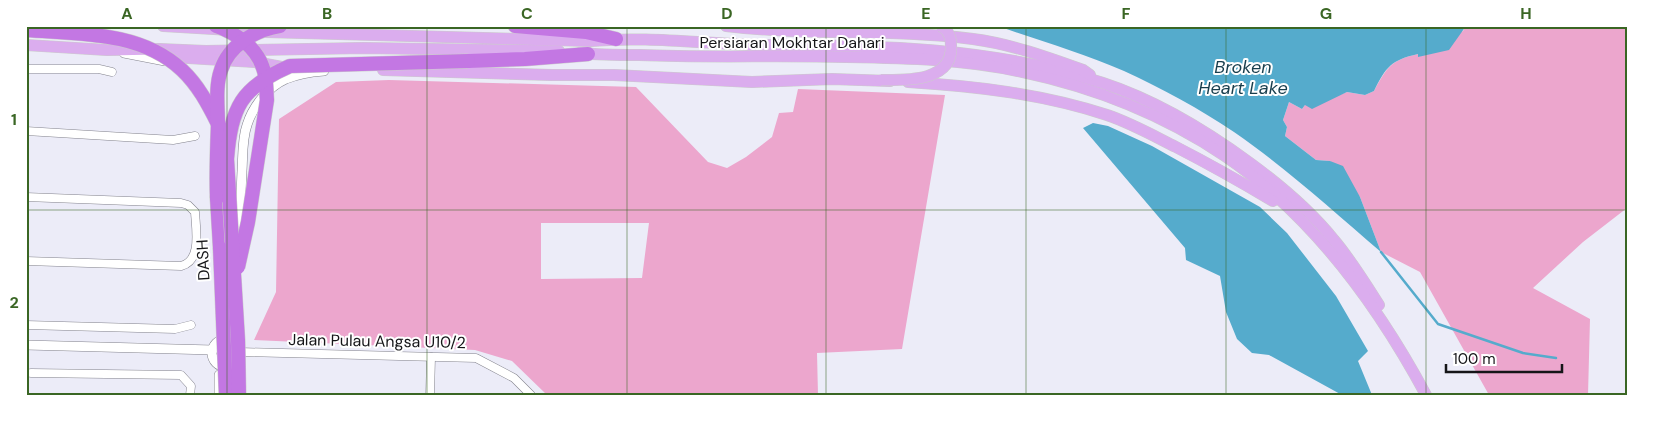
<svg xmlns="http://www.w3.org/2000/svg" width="1653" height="421" viewBox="0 0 1653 421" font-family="'DM Sans',sans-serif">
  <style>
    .forest { fill: #eca6cd; fill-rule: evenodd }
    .water { fill: #55abcc }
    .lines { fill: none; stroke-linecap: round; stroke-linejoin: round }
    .stream { stroke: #55abcc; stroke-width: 2.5 }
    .minor-casing { stroke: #83838d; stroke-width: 9 }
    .tertiary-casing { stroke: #83838d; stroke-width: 10 }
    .primary-casing { stroke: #ccc; stroke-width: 12 }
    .motorway-casing { stroke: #ccc; stroke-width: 15 }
    .minor { stroke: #fff; stroke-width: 8 }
    .tertiary { stroke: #fff; stroke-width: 9 }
    .primary { stroke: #dbadee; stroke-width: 11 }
    .motorway { stroke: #c377e3; stroke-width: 14 }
    .primary-bridge-casing { stroke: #ccc; stroke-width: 12; stroke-linecap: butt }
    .motorway-bridge-casing { stroke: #ccc; stroke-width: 15; stroke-linecap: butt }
    .primary-bridge { stroke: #dbadee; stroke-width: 11 }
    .motorway-bridge { stroke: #c377e3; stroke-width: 14 }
    .grid { fill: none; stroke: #3a6624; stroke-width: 1; stroke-opacity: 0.55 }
    .labels { text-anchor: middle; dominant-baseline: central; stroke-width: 4; stroke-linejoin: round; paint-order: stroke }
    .street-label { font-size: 16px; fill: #151518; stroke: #fff }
    .water-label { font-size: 18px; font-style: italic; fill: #183e4d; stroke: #fff }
    .neatline { fill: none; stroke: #3a6624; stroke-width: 2 }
    .grid-label { font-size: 16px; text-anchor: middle; font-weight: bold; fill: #3a6624 }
  </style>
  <rect width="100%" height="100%" fill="#ececf8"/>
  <g class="forest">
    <path d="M 1466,26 L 1627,26 L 1627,208 L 1583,242 L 1533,288 L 1590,319 L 1588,395 L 1489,395 L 1420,272 L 1381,252 L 1360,197 L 1330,161 L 1316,160 L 1285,136 L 1287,127 L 1283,120 L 1289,102 L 1302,109 L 1305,105 L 1334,97 L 1347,92 L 1365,95 L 1374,91 C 1387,67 1391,60 1418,54 L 1418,57 L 1463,31 Z"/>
    <path d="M 389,80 L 636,87 L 708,162 L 727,168 L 746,157 L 772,137 L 779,113 L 793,112 L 798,89 L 945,95 L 902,349 L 817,353 L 818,395 L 547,395 L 512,361 L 475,350 L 254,340 L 276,292 L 279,119 L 336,82 ZM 541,223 L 649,223 L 642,278 L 541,279 Z"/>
  </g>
  <g class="water">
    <path d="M 998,26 L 1466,26 L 1449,50 L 1418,57 L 1418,54 C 1391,60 1386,67 1374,91 L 1365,95 L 1347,92 L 1312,109 L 1305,105 L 1302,109 L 1289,102 L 1283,120 L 1287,127 L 1285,136 L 1316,160 L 1330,161 L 1343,166 L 1360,197 L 1381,252 C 1333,211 1286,168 1234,132 C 1200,109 1161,88 1124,71 C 1083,53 1040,41 998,26 Z"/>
    <path d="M 1093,123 L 1108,126 L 1152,146 L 1260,207 L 1287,233 L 1336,296 L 1368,351 L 1358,361 L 1372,395 L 1342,395 L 1269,355 L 1252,353 L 1237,339 L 1226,312 L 1220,276 L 1186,260 L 1185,248 L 1083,128 Z"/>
  </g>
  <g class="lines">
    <path class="stream" d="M 1381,252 L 1438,324 L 1523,353 L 1556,358"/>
    <g class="minor-casing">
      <g id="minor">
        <path d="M 26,69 L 99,69 L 112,72"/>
        <path d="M 26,131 L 173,140 L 195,136"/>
        <path d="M 26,197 L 181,203 L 188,205 L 195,212 C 196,230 202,261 181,266 L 26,261"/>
        <path d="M 26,325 L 175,329 L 191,325"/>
        <path d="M 240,352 L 476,358 L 514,378 L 531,395"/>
        <path d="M 31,373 L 181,375 L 191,386 L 190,395"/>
        <path d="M 430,395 L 431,357"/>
      </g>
    </g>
    <g class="tertiary-casing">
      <g id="tertiary">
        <path d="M 124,53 L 165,61"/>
        <path d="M 239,240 C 240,217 241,194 242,171 C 243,156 242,139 247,125 C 253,106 268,87 286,79 C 298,74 311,72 324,71"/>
        <circle cx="226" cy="353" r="14"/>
        <path d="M 26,345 L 213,350"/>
        <path d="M 219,395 L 219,375"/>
      </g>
    </g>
    <g class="primary-casing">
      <g id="primary">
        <path d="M 163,26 L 266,32 L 590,41 C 647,36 705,44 762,45 C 876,45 993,47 1103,83 C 1155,100 1205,130 1250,163 C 1280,185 1310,210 1334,240 C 1351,260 1365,283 1379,305"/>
        <path d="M 726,26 C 808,36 891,28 973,39 C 1011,44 1047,57 1083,70 L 1090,75"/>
        <path d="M 26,45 L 107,50 L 159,49 L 206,51 L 363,48 L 559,51"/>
        <path d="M 580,53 C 600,55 619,55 639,55 C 708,58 777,55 846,57 C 904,58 965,59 1022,72 C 1093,87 1164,115 1225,156 C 1312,215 1377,304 1426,395"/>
        <path d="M 172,57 L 255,62 L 287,68"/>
        <path d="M 383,70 L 552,75 L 614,75 L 752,82 L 832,79 L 890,81"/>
        <path d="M 908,82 C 975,86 1043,94 1107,115 C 1131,123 1154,136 1176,147 C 1209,164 1241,182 1273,201"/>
      </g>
    </g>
    <g class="motorway-casing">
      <g id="motorway">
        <path d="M 515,26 L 586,32 L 616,39"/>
        <path d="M 468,61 L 525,59 L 588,54"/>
        <path d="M 217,198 L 220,248"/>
      </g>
    </g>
    <use href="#minor" class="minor"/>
    <use href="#tertiary" class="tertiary"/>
    <use href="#primary" class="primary"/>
    <use href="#motorway" class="motorway"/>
    <g class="primary-bridge-casing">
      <path id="primary-bridge" d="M 881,80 C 905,80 953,82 951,46 C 951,37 949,31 941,26"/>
    </g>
    <g class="motorway-bridge-casing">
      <g id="motorway-bridge">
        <path d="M 216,26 C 236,33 256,47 263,68 C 267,78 266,90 267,100 L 248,222 L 238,267"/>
        <path d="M 26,30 C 79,34 141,31 182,70 C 198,85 208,104 218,124"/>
        <path d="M 217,198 C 216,173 217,149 218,124 C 218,107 215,87 221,70 C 229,45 255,30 280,26"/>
        <path d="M 220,248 L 226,395"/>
        <path d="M 239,395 L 238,340 L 227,159 C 231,108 241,87 290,66 L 468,61"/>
      </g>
    </g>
    <use href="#primary-bridge" class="primary-bridge"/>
    <use href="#motorway-bridge" class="motorway-bridge"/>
  </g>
  <path class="grid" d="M 227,26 L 227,395M 427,26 L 427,395M 627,26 L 627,395M 826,26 L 826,395M 1026,26 L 1026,395M 1226,26 L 1226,395M 1426,26 L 1426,395M 26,210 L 1627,210"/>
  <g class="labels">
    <g class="street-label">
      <text x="792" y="42">Persiaran Mokhtar Dahari</text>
      <text transform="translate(203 260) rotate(-93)">DASH</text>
      <text transform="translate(377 341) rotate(1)">Jalan Pulau Angsa U10/2</text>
    </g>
    <g class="water-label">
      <text x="1243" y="67">Broken<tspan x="1243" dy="21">Heart Lake</tspan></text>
    </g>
  </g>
  <rect width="1653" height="421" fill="none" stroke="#ffffff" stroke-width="55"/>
  <path d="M1446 364v8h116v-8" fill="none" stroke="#151518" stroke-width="2.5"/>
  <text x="1453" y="364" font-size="15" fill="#151518" stroke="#ffffff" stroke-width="4" paint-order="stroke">100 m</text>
  <rect x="28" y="28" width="1598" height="366" class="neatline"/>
  <g class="grid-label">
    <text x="127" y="19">A</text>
    <text x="327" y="19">B</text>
    <text x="527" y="19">C</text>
    <text x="727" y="19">D</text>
    <text x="926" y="19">E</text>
    <text x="1126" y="19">F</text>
    <text x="1326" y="19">G</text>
    <text x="1526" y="19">H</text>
    <text x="14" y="125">1</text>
    <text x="14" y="308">2</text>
  </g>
</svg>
